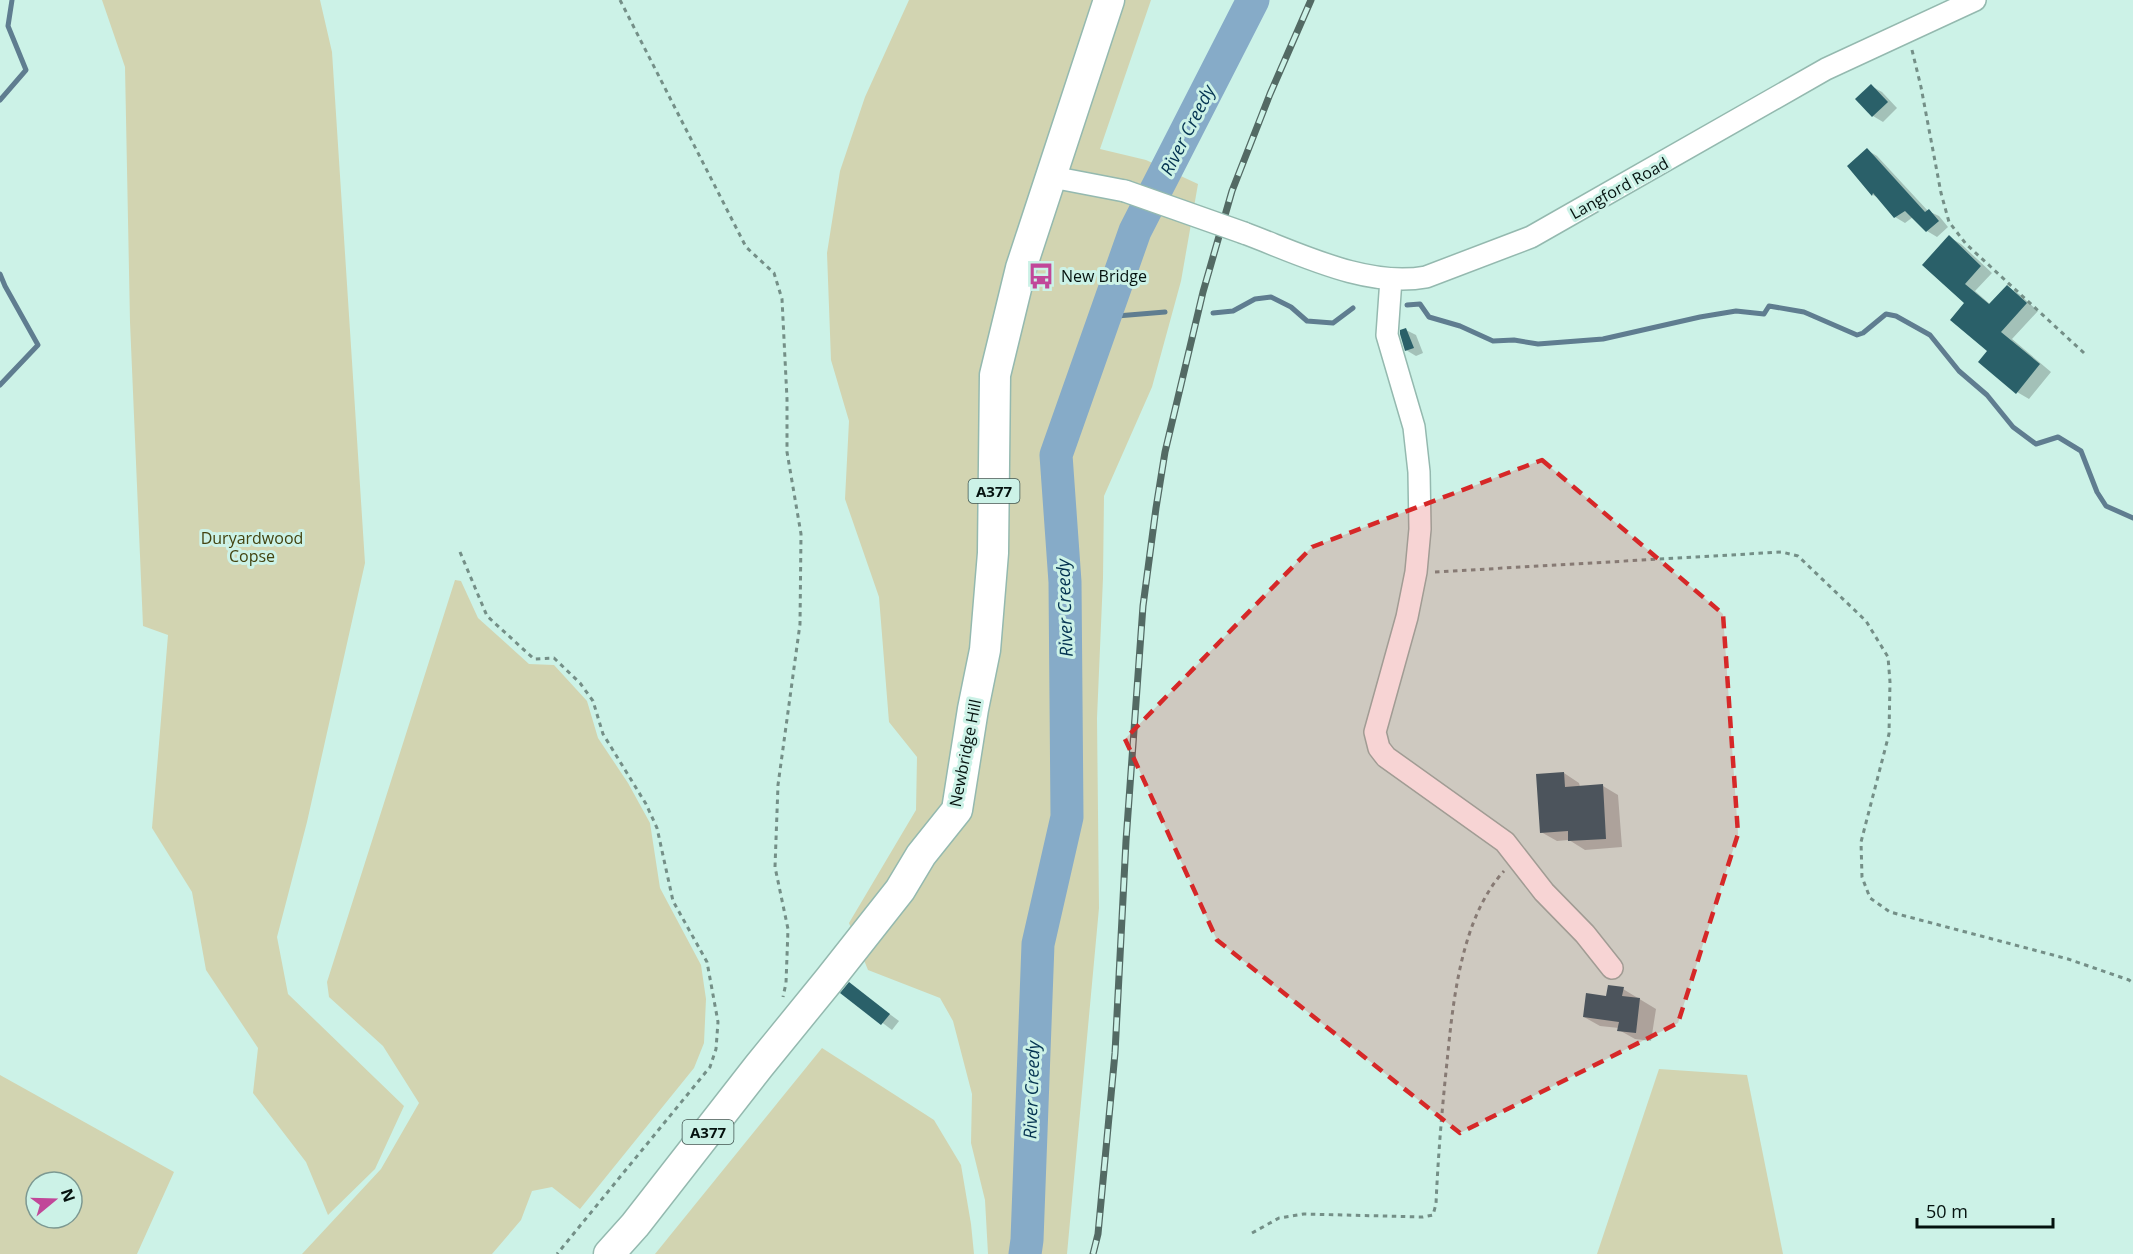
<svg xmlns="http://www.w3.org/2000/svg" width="2133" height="1254" viewBox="0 0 2133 1254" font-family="'Open Sans',sans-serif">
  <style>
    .green { fill: #d2d4b1; fill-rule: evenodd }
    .shadow { fill: #0003 }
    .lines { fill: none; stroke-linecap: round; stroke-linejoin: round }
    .stream { stroke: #5f7d90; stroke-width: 5 }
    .river { stroke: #86abc8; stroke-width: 33 }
    .building { fill: #2a6069 }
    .minor-casing { stroke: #94b9af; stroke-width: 24 }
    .highway-casing { stroke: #94b9af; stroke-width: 33 }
    .path { stroke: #748f87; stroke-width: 3; stroke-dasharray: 4.5 4.5; stroke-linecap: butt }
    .minor { stroke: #fff; stroke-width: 21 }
    .highway { stroke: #fff; stroke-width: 30 }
    .rail-casing { stroke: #536a64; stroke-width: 7 }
    .rail { stroke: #ccf2e7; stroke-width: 4.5; stroke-dasharray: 14; stroke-linecap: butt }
    .minor-bridge-casing { stroke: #94b9af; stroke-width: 24; stroke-linecap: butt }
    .minor-bridge { stroke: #fff; stroke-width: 21 }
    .marked { fill: #d62828; fill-opacity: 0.2; stroke: #d62828; stroke-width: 4.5; stroke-dasharray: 12 8; stroke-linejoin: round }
    .labels { text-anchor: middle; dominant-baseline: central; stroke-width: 6; stroke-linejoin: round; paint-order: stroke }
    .shield { fill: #ccf2e7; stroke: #415550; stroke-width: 1.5 }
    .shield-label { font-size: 15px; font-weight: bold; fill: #05120f }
    .street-label { font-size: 16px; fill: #05120f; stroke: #ccf2e7 }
    .poi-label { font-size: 16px; fill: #05120f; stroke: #ccf2e7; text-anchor: start }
    .park-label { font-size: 16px; fill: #434310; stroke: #ccf2e7 }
    .water-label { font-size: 18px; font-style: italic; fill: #043351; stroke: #ccf2e7 }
  </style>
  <rect width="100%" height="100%" fill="#ccf2e7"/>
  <g class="green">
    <path d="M 102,0 L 320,0 L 332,52 L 365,563 L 307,822 L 277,937 L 288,994 L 404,1106 L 375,1169 L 328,1215 L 306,1162 L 253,1093 L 258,1048 L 206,970 L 192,892 L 152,828 L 168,635 L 143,626 L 130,322 L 125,67 Z"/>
    <path d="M 909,0 L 1151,0 L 1100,149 L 1146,160 L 1198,184 L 1181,281 L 1152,387 L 1104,496 L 1103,578 L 1097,718 L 1099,908 L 1067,1254 L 988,1254 L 985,1200 L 971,1143 L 972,1094 L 953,1021 L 940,998 L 868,970 L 849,923 L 916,810 L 917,757 L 889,722 L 879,597 L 845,499 L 849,421 L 831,360 L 827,253 L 840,171 L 865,97 Z"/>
    <path d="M 455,580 L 461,581 L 478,618 L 529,664 L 554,665 L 587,701 L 598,738 L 628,783 L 650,823 L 660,888 L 701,965 L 706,999 L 704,1043 L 694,1068 L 580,1209 L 552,1187 L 532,1191 L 521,1220 L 492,1254 L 302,1254 L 381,1169 L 419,1103 L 383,1046 L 329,997 L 327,982 Z"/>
    <path d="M 822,1048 L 934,1120 L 961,1165 L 971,1224 L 974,1254 L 655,1254 Z"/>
    <path d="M 1659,1069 L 1747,1075 L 1783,1254 L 1597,1254 Z"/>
    <path d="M 0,1075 L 174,1172 L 137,1254 L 0,1254 ZM 36,1182 L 72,1182 L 72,1218 L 36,1218 Z"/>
  </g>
  <g class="shadow">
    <path d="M 1871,86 L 1882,92 L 1897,108 L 1883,122 L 1873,116 Z"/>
    <path d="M 1867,150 L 1877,156 L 1928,211 L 1939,216 L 1948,227 L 1937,237 L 1927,231 L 1913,217 L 1905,223 L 1895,217 L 1880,199 L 1873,195 L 1849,166 Z"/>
    <path d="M 1949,237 L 1961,244 L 1992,273 L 1975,291 L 1991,305 L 2007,287 L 2019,294 L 2038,311 L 2012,339 L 2051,372 L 2029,399 L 2017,392 L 1989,351 L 1966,303 Z"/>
    <path d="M 1406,330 L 1416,335 L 1423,353 L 1416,356 L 1406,350 Z"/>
    <path d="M 1564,773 L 1579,783 L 1580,787 L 1603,786 L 1618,795 L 1622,847 L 1585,850 L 1569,840 L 1557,841 L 1541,832 Z"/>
    <path d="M 849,984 L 899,1021 L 892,1030 L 843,993 Z"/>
    <path d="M 1623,989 L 1656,1009 L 1651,1041 L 1635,1039 L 1619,1030 L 1619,1028 L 1600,1026 L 1584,1017 L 1608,998 Z"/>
  </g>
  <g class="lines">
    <g class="stream">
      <path d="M 0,100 L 26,70 L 8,26 L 12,0"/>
      <path d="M 0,274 L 5,286 L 38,345 L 0,385"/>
      <path d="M 1407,305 L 1420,304 L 1429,317 L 1460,326 L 1493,341 L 1514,340 L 1538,344 L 1603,339 L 1700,317 L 1736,311 L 1764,314 L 1769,306 L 1804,312 L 1857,335 L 1863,333 L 1886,314 L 1896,316 L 1930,335 L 1959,371 L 1987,395 L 2013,427 L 2036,444 L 2058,437 L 2081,451 L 2097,492 L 2106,506 L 2133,518"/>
      <path d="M 1213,313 L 1233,311 L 1255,299 L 1271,297 L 1291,307 L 1307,321 L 1333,323 L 1353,308"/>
      <path d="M 1105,317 L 1165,312"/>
    </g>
    <path class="river" d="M 1025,1254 L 1027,1240 L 1038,944 L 1067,817 L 1065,582 L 1056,455 L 1135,231 L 1253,0"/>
  </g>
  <g class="building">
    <path d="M 1871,84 L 1888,102 L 1872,117 L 1855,99 Z"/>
    <path d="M 1867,148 L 1925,212 L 1929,209 L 1939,221 L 1926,232 L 1905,211 L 1894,218 L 1873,193 L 1872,196 L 1847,166 Z"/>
    <path d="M 1949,235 L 1981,266 L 1965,284 L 1989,304 L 2007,285 L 2027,303 L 2001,332 L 2040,364 L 2016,394 L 1978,362 L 1987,351 L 1950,320 L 1964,303 L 1922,265 Z"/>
    <path d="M 1406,328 L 1414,348 L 1405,351 L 1400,334 L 1400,330 Z"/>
    <path d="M 1564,772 L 1565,787 L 1603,784 L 1606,839 L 1568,841 L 1568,831 L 1540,833 L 1536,774 Z"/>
    <path d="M 849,982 L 890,1014 L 881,1025 L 840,993 Z"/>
    <path d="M 1608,985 L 1624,987 L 1622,996 L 1640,998 L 1636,1033 L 1617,1031 L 1619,1022 L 1583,1017 L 1586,993 L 1606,996 Z"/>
  </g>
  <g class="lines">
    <g class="minor-casing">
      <g id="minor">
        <path d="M 1052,177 L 1125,191"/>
        <path d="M 1244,233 C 1298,253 1366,288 1426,277 L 1531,237 L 1826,69 L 1975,0"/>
        <path d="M 1391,279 L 1387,335 L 1414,427 L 1419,472 L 1420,529 L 1416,572 L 1407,617 L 1375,732 L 1379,748 L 1386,757 L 1505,842 L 1544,892 L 1585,934 L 1612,968"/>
      </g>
    </g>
    <g class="highway-casing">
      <path id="highway" d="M 609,1254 L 635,1225 L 759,1066 L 829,980 L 900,890 L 921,855 L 957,810 L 973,709 L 985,650 L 993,553 L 995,375 L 1021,268 L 1109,0"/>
    </g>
    <g class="path">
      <path d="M 620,0 L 746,247 L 774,273 L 782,299 L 787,399 L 787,452 L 801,534 L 800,624 L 778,785 L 775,867 L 788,929 L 786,983 L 783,997"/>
      <path d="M 1912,50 L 1921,87 L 1941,193 L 1949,222 L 1966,244 L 2084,353"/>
      <path d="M 460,552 L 487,616 L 534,659 L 554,658 L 580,683 L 593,701 L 603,734 L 646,804 L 657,828 L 673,901 L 707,962 L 718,1022 L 716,1049 L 710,1067 L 557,1254"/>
      <path d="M 1435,572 L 1782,552 L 1798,556 L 1866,621 L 1888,657 L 1890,682 L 1889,734 L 1861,842 L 1862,877 L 1870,898 L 1890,912 L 2068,959 L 2129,980 L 2133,983"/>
      <path d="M 1252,1233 L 1279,1218 L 1304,1214 L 1423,1217 L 1433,1215 L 1436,1204 C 1438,1157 1442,1109 1447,1062 C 1453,1001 1461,918 1504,871"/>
    </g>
    <use href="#minor" class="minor"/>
    <use href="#highway" class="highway"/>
    <g class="rail-casing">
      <path id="rail" d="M 1093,1254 L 1098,1234 L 1115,1053 L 1126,841 L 1143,606 L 1156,508 L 1165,452 L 1203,292 L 1232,191 L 1270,94 L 1311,0"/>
    </g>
    <use href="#rail" class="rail"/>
    <g class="minor-bridge-casing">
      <path id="minor-bridge" d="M 1125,191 L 1244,233"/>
    </g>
    <use href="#minor-bridge" class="minor-bridge"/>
  </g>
  <path class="marked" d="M 1542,460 L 1723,614 L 1738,834 L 1678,1023 L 1460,1133 L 1217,940 L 1125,739 L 1312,547 Z"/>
  <defs>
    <g id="bus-bare" transform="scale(2.07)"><path d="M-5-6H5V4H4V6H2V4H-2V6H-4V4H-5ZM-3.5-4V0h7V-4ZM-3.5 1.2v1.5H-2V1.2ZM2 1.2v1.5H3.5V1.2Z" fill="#c14799" stroke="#ccf2e7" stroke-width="2.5" paint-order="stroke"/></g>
  </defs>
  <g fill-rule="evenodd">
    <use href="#bus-bare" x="1041" y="276"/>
  </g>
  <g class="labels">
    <g class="shield">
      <rect x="968.5" y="479" width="51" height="24" rx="4.5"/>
      <rect x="682.5" y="1120" width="51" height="24" rx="4.5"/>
    </g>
    <g class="shield-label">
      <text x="994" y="491">A377</text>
      <text x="708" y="1132">A377</text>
    </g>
    <g class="street-label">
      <text transform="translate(1619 188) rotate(-29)">Langford Road</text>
      <text transform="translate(965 753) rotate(-79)">Newbridge Hill</text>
    </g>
    <g class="poi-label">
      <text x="1061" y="276">New Bridge</text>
    </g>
    <g class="park-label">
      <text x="252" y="538">Duryardwood<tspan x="252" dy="18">Copse</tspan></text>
    </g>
    <g class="water-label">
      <text transform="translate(1187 130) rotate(-63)">River Creedy</text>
      <text transform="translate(1064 608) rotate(-92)">River Creedy</text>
      <text transform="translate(1031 1090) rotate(-88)">River Creedy</text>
    </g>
  </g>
  <g transform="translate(54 1200) rotate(71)"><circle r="28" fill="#ccf2e7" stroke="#7c9891" stroke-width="1.5"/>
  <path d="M0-4.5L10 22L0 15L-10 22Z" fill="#c14799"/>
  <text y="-9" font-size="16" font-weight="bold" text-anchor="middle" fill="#05120f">N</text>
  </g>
  <path d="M1917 1218v9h136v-9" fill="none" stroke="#05120f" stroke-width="3"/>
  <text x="1926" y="1218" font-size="18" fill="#05120f" stroke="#ccf2e7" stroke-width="4.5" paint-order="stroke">50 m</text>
</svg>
